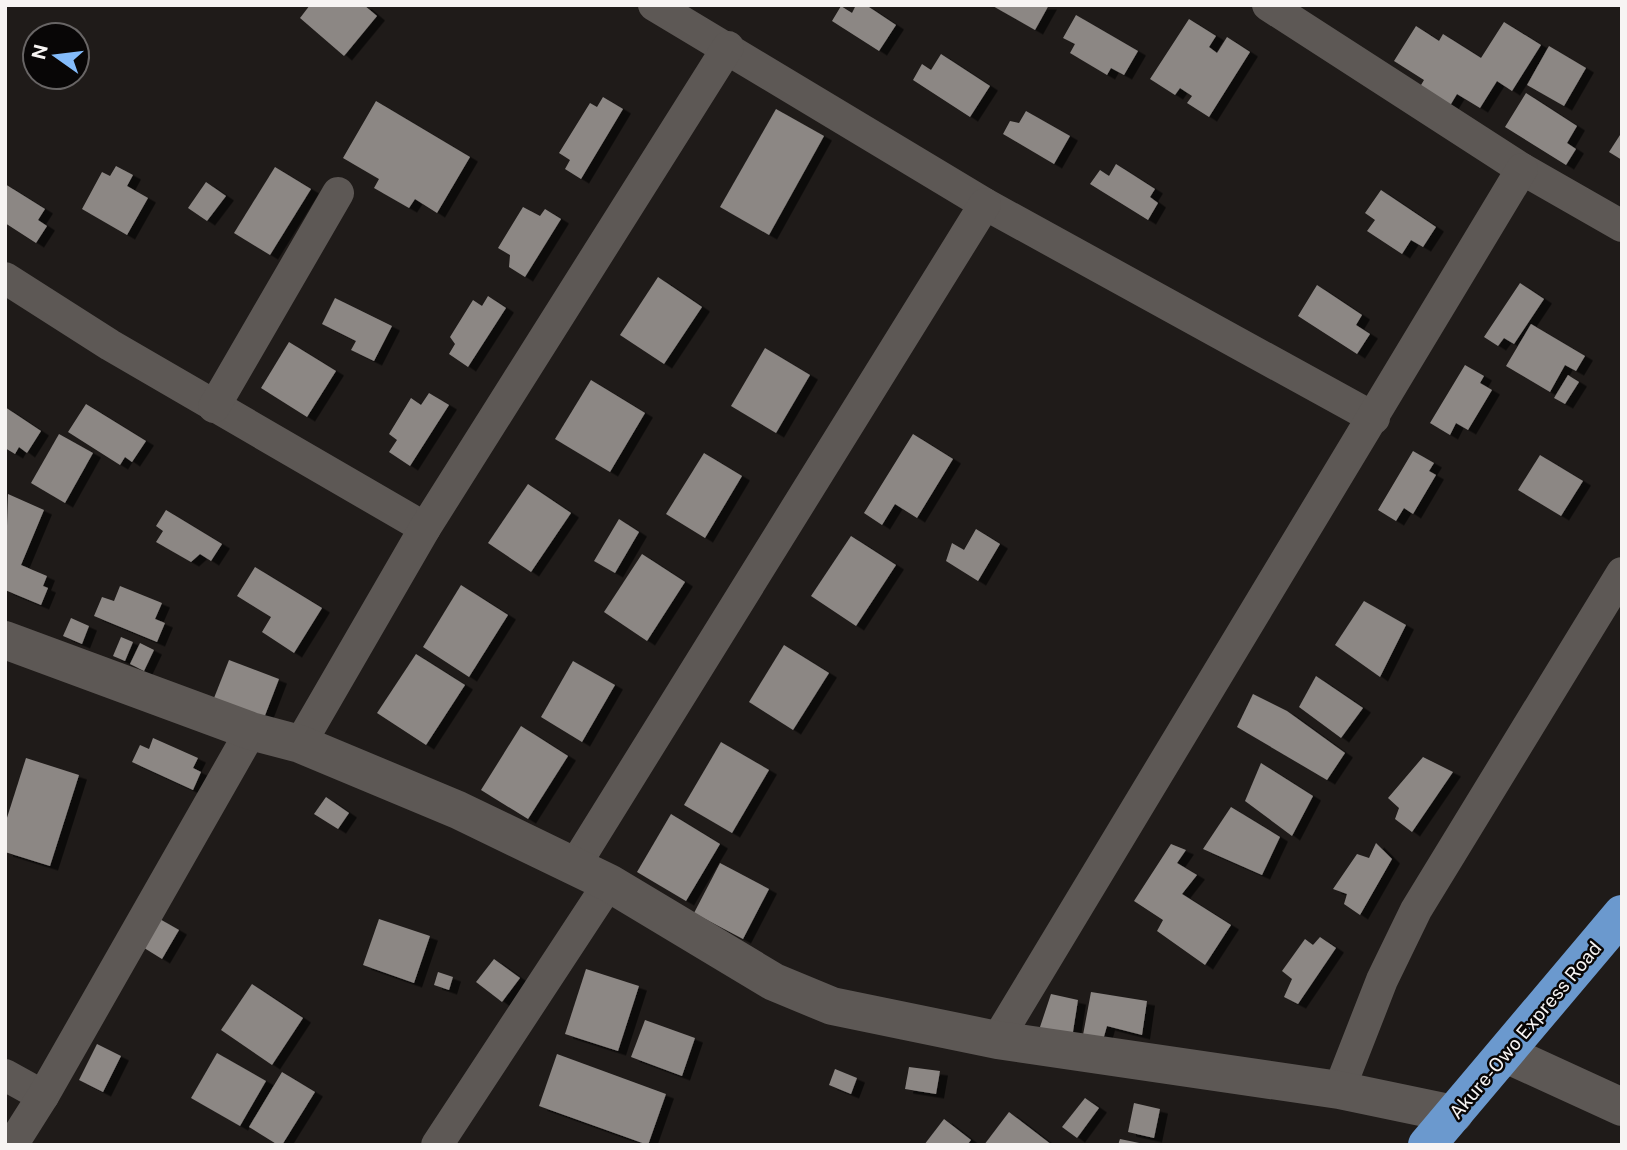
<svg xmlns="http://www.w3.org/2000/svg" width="1627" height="1150" viewBox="0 0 1627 1150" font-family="'Public Sans',sans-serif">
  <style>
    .building { fill: #8c8784; filter: url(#shadow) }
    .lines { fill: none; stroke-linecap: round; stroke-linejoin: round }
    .street { stroke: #5d5855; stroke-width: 32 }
    .secondary { stroke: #5d5855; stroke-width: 38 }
    .highway { stroke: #6b99ce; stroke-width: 38 }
    .labels { text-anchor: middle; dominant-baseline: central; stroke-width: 5; stroke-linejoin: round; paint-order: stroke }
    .street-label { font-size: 19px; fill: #f7f4f3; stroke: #080606 }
  </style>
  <defs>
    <filter id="shadow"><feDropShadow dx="8" dy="4.5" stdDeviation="0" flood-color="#0009"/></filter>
  </defs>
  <rect width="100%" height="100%" fill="#1f1b19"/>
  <g class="building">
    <path d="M 310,5 L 364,5 L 377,16 L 344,56 L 300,18 Z"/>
    <path d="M 856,5 L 866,5 L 896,25 L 879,51 L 832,21 L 841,6 L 852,13 Z"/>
    <path d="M 991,5 L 1049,5 L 1035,30 Z"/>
    <path d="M 1076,15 L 1138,51 L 1124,75 L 1111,68 L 1107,75 L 1070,53 L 1075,44 L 1063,38 Z"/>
    <path d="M 1189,19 L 1216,36 L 1209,47 L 1217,53 L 1227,37 L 1250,52 L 1209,117 L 1187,103 L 1192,96 L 1180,88 L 1175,95 L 1150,79 Z"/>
    <path d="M 1504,22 L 1541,45 L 1512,91 L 1497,81 L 1480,108 L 1457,94 L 1445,114 L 1415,95 L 1424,80 L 1394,61 L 1416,26 L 1439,41 L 1443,34 L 1481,58 Z"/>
    <path d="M 1549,46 L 1586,68 L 1564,106 L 1527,85 Z"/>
    <path d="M 941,54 L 990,86 L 970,117 L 913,80 L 922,64 L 931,70 Z"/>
    <path d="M 1526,93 L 1577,126 L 1567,143 L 1576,149 L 1566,165 L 1505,127 Z"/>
    <path d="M 603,97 L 623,109 L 581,179 L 565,169 L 570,160 L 559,153 L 590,103 L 597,107 Z"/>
    <path d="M 376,101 L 470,157 L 437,213 L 415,199 L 409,208 L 374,188 L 379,179 L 343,158 Z"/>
    <path d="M 776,109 L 824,136 L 769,235 L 720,207 Z"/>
    <path d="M 1026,111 L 1070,136 L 1054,164 L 1003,134 L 1010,121 L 1019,123 Z"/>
    <path d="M 1622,132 L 1622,160 L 1609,152 Z"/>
    <path d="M 1116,164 L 1155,189 L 1150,197 L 1158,203 L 1148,220 L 1090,184 L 1100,170 L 1109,176 Z"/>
    <path d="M 116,166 L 133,175 L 127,186 L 148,198 L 127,235 L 82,209 L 102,172 L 110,176 Z"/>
    <path d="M 275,167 L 311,189 L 270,255 L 234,233 Z"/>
    <path d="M 206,182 L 226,196 L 207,221 L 188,208 Z"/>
    <path d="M 5,184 L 45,209 L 38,220 L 47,226 L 36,243 L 5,223 Z"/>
    <path d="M 1381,190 L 1436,227 L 1423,247 L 1411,240 L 1402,254 L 1367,231 L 1375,220 L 1365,213 Z"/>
    <path d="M 523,207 L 540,216 L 545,209 L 561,219 L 525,277 L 509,267 L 510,255 L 498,248 Z"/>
    <path d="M 658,277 L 702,307 L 664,364 L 620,335 Z"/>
    <path d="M 1520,283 L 1544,299 L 1514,344 L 1504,338 L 1498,346 L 1484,337 Z"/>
    <path d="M 1317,285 L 1362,315 L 1356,325 L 1370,334 L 1357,354 L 1298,316 Z"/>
    <path d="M 488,296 L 506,308 L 468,367 L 449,354 L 455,344 L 450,337 L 473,300 L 482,306 Z"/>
    <path d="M 335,298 L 392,326 L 374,361 L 351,350 L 356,341 L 322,324 Z"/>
    <path d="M 1531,324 L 1585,356 L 1576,371 L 1565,365 L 1550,392 L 1506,366 Z"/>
    <path d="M 289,342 L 336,371 L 307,417 L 261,388 Z"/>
    <path d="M 765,348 L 810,375 L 776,433 L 731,406 Z"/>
    <path d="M 1465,365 L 1484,376 L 1480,383 L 1492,390 L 1468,430 L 1456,423 L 1450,435 L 1430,423 Z"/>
    <path d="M 1568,375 L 1579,382 L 1565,404 L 1554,398 Z"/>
    <path d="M 591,380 L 645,413 L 610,472 L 555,439 Z"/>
    <path d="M 429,393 L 449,405 L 410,466 L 389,452 L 397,440 L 389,434 L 411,398 L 421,405 Z"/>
    <path d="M 86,404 L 146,441 L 132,462 L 125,457 L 120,465 L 68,432 Z"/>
    <path d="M 5,407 L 41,431 L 27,453 L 19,447 L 15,454 L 5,448 Z"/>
    <path d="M 59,434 L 93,453 L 65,503 L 31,483 Z"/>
    <path d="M 913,434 L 953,459 L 917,518 L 895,504 L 882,525 L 864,513 Z"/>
    <path d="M 1413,451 L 1434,463 L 1429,471 L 1436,475 L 1413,514 L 1404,508 L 1396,521 L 1378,510 Z"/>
    <path d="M 704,453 L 742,476 L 705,538 L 666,514 Z"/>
    <path d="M 1540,455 L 1583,481 L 1561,516 L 1518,490 Z"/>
    <path d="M 528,484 L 571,513 L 531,572 L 488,543 Z"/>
    <path d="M 8,494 L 44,510 L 21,565 L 47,576 L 43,586 L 48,588 L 41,605 L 5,590 Z"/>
    <path d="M 166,510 L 222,544 L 211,561 L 200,554 L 191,562 L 156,542 L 163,531 L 156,526 Z"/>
    <path d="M 619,519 L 639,532 L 615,573 L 594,561 Z"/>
    <path d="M 976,529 L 1000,544 L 978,581 L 946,561 L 952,543 L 964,550 Z"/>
    <path d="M 851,536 L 896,565 L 856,626 L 811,596 Z"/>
    <path d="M 642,554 L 685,582 L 647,641 L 604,612 Z"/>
    <path d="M 255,567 L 322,608 L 294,653 L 262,632 L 271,617 L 237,596 Z"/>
    <path d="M 461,585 L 508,615 L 469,677 L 423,647 Z"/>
    <path d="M 120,586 L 162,603 L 155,619 L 165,623 L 157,642 L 94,616 L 102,597 L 114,601 Z"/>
    <path d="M 1364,601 L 1406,625 L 1380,677 L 1335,645 Z"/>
    <path d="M 71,618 L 89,626 L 82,644 L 63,636 Z"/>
    <path d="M 121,637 L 133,642 L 125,661 L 113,656 Z"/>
    <path d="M 140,643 L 154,650 L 144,671 L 130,664 Z"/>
    <path d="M 784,645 L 829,673 L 793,730 L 749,702 Z"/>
    <path d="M 416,654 L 465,685 L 426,745 L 377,713 Z"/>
    <path d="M 229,660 L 279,679 L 264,718 L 214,698 Z"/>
    <path d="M 573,661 L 615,685 L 582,742 L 541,717 Z"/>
    <path d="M 1316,676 L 1363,708 L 1341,738 L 1299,707 Z"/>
    <path d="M 1253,694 L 1287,711 L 1345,753 L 1327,780 L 1237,727 Z"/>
    <path d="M 521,726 L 568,756 L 528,819 L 481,790 Z"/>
    <path d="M 153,738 L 198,758 L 193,768 L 201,772 L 193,790 L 132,762 L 140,745 L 149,749 Z"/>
    <path d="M 721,742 L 769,770 L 732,833 L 684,805 Z"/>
    <path d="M 1423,757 L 1453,772 L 1412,832 L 1395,819 L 1399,808 L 1388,798 Z"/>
    <path d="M 26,758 L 79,775 L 50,866 L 5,852 L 5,824 Z"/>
    <path d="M 1261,763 L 1313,796 L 1292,836 L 1245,801 Z"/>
    <path d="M 326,797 L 349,813 L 338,829 L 314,814 Z"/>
    <path d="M 1231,807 L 1280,837 L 1262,875 L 1203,849 Z"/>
    <path d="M 671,814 L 720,844 L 686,901 L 637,872 Z"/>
    <path d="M 1376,843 L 1392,859 L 1360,915 L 1344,904 L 1347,894 L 1333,889 L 1357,854 L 1369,858 Z"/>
    <path d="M 1171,844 L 1186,850 L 1177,863 L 1197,875 L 1182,894 L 1231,925 L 1205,965 L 1157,931 L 1163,920 L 1134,901 Z"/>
    <path d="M 720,863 L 769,889 L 743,939 L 694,913 Z"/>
    <path d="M 158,918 L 179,930 L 162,959 L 141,946 Z"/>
    <path d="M 379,919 L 430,936 L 414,983 L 363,965 Z"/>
    <path d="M 1320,937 L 1336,948 L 1298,1004 L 1284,997 L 1292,979 L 1282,971 L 1305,939 L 1313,945 Z"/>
    <path d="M 494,959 L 520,978 L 502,1002 L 476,982 Z"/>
    <path d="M 586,969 L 639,986 L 618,1051 L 565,1034 Z"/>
    <path d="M 438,972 L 453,977 L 449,990 L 434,985 Z"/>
    <path d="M 252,984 L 303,1018 L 272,1065 L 221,1030 Z"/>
    <path d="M 1091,992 L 1147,1001 L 1142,1035 L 1107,1026 L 1103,1040 L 1083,1035 Z"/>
    <path d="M 1051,994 L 1078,1000 L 1072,1038 L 1038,1033 Z"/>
    <path d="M 645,1020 L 695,1038 L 682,1076 L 631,1057 Z"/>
    <path d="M 97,1044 L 121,1056 L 103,1092 L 79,1080 Z"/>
    <path d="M 217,1053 L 266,1081 L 240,1126 L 191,1098 Z"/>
    <path d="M 557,1054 L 666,1094 L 648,1145 L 539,1106 Z"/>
    <path d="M 909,1067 L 940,1071 L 936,1094 L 905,1089 Z"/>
    <path d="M 835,1069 L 857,1078 L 851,1094 L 829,1085 Z"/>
    <path d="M 282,1072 L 315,1092 L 282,1145 L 278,1145 L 249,1127 Z"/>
    <path d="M 1085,1098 L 1099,1108 L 1077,1138 L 1062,1127 Z"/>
    <path d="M 1134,1103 L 1160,1109 L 1154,1138 L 1128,1132 Z"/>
    <path d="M 1009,1112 L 1052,1145 L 984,1145 Z"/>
    <path d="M 944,1119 L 971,1140 L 967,1145 L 924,1145 Z"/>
    <path d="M 1120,1139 L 1144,1144 L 1143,1145 L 1118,1145 Z"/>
  </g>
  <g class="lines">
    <g class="street">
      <path d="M 654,5 L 985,204 L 1374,418"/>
      <path d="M 1268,5 L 1522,169 L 1622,226"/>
      <path d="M 5,278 L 110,345 L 425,528"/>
      <path d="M 214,407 L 338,193"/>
      <path d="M 300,744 L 425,528 L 728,47"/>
      <path d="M 575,865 L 985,204"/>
      <path d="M 997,1040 L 1522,169"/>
      <path d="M 5,1075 L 43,1096"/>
      <path d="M 1339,1090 L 1382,980 L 1416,910 L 1622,573"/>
      <path d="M 12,1145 L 43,1096 L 251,731"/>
      <path d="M 437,1145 L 609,883"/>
    </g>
    <g class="secondary">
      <path d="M 5,640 L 251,731 L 300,744 L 458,810 L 609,883 L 774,982 L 832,1006 L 997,1040 L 1339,1090 L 1454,1114"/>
      <path d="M 1506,1054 L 1622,1107"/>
    </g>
    <path class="highway" d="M 1427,1145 L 1622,914"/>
  </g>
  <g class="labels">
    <g class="street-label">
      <text transform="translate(1525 1030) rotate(-50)">Akure-Owo Express Road</text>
    </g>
  </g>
  <rect width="1627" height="1150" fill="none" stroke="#f7f4f3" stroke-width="14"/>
  <g transform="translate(56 56) rotate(284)"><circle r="33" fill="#080606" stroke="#686565" stroke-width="2"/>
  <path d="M0-5L12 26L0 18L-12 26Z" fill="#84bcfb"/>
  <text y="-10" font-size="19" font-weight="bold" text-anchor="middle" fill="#f7f4f3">N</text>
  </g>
</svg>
